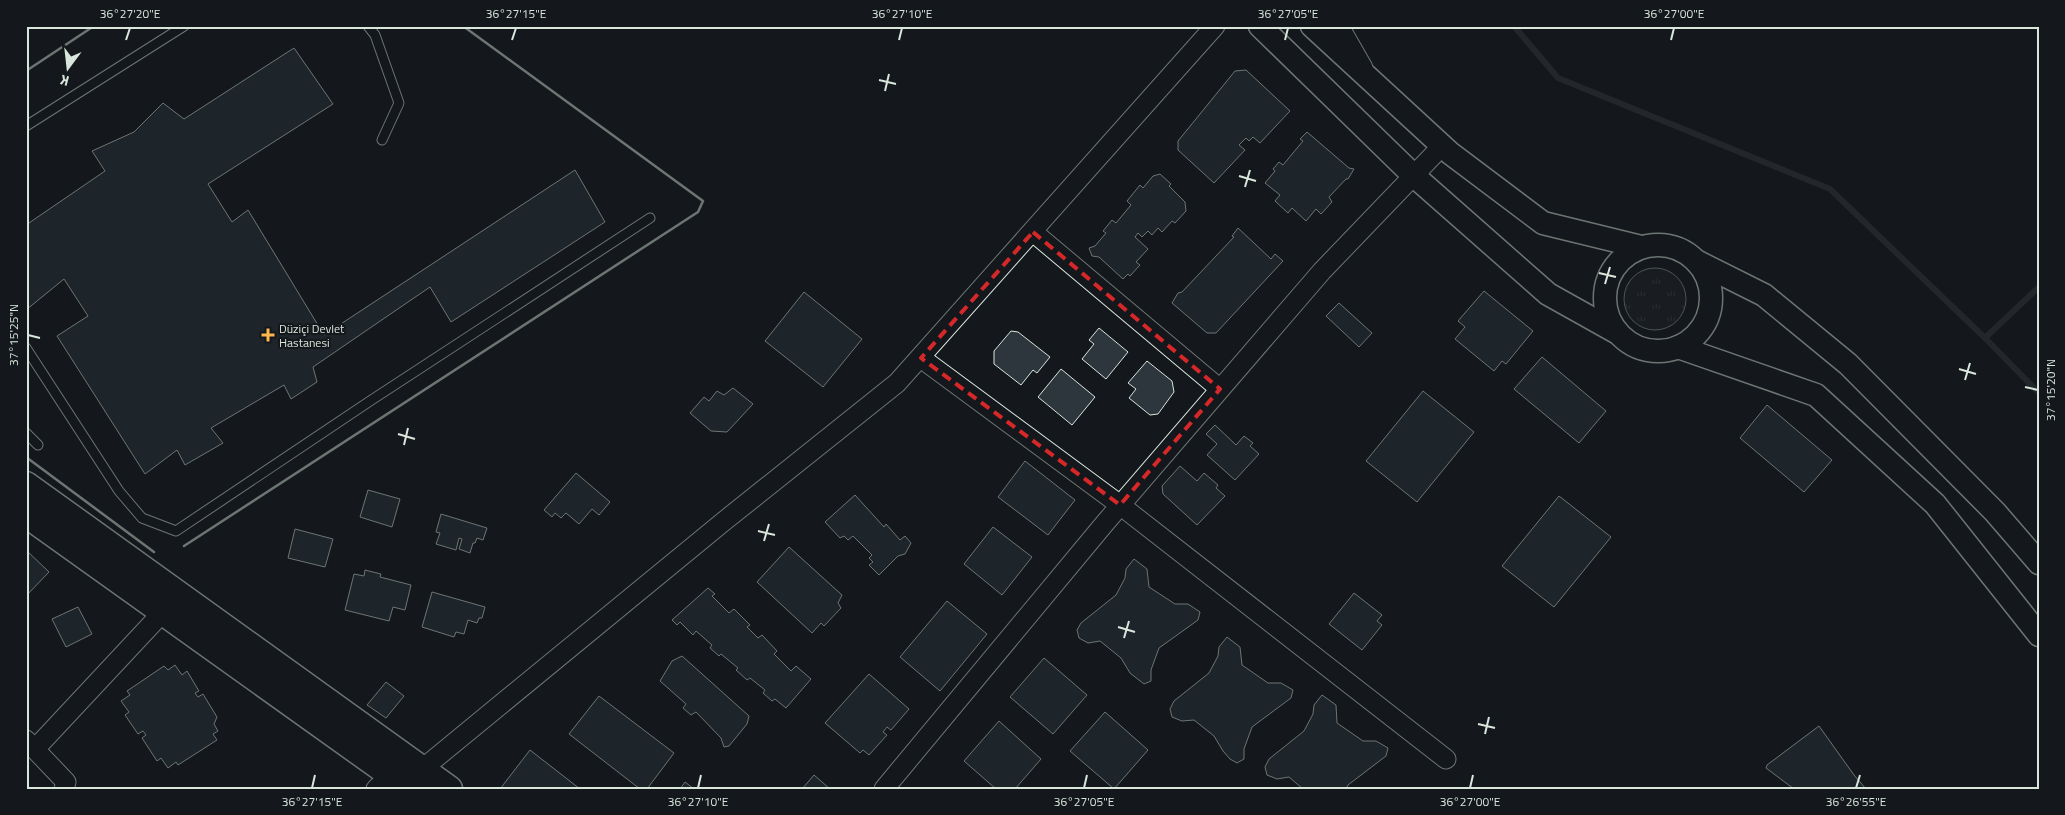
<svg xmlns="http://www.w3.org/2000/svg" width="2065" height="815" viewBox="0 0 2065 815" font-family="'Titillium Web',sans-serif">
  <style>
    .grass { fill: url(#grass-tufts); stroke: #939e99 }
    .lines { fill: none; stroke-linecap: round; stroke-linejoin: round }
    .stream { stroke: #363b3e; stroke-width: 6 }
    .building { fill: #2c363c; stroke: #d8e6dc }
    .service-casing { stroke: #d8e6dc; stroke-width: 11 }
    .minor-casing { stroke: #d8e6dc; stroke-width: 21 }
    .tertiary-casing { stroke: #d8e6dc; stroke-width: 25 }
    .secondary-casing { stroke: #d8e6dc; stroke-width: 29 }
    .service { stroke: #14181c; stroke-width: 9 }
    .minor { stroke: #14181c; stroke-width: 19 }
    .tertiary { stroke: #14181c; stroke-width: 22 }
    .secondary { stroke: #14181c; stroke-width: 26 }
    .wall { stroke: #d8e6dc; stroke-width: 2.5 }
    .marked { fill: none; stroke: #d62828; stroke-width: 4; stroke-dasharray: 10 6; stroke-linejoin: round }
    .ticks { fill: none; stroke: #d8e6dc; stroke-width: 2 }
    .poi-dot { fill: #ffb74d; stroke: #14181c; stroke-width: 2 }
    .labels { text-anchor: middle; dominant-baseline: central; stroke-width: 4; stroke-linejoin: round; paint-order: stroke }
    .poi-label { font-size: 12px; fill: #d8e6dc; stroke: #14181c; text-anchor: start }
    .neatline { fill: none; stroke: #d8e6dc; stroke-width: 2 }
    .ticks-label { font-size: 12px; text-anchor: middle; fill: #d8e6dc }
  </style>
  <defs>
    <pattern id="grass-tufts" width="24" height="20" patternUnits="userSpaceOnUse" patternTransform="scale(1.25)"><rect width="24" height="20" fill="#202428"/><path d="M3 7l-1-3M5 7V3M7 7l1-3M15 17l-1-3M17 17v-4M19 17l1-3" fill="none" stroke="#404447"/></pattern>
  </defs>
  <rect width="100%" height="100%" fill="#14181c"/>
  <circle class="grass" cx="1655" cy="299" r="31"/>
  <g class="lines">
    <g class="stream">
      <path d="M 1514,26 L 1558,78 L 1830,189 L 1985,338 L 2039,393"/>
      <path d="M 1985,338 L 2039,287"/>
    </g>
  </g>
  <g class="building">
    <path d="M 294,48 L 333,104 L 208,184 L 232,222 L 248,210 L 324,335 L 575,170 L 605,222 L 451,322 L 430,287 L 313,367 L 317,382 L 291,399 L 284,385 L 211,428 L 223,443 L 185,465 L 177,450 L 145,474 L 57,336 L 88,316 L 64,279 L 26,310 L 26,225 L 105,171 L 92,151 L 134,132 L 163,103 L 184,119 Z"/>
    <path d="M 1246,70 L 1290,111 L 1260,143 L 1253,137 L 1249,141 L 1246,138 L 1239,145 L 1245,150 L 1214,183 L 1178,150 L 1178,141 L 1235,71 Z"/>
    <path d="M 1307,132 L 1349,168 L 1354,169 L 1348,179 L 1346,179 L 1329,197 L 1332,202 L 1321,214 L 1316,209 L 1306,221 L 1292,208 L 1288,213 L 1275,201 L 1280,195 L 1265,183 L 1275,171 L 1273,169 L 1279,162 L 1283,165 L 1303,141 L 1300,139 Z"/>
    <path d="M 1160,174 L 1171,184 L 1169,186 L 1185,202 L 1186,211 L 1175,223 L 1172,221 L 1162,232 L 1158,228 L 1152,235 L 1148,231 L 1142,237 L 1138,233 L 1135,237 L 1148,249 L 1136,262 L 1140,265 L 1130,276 L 1128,274 L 1123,279 L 1099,257 L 1092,256 L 1089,248 L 1095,246 L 1106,233 L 1103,231 L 1112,220 L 1116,223 L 1131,205 L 1127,201 L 1140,185 L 1143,188 L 1153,176 Z"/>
    <path d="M 1238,228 L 1271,259 L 1275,254 L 1283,261 L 1216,333 L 1207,333 L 1172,303 L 1178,293 L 1182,292 L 1234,237 L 1232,236 Z"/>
    <path d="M 1484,291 L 1533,331 L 1506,364 L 1502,361 L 1494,371 L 1455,339 L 1465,327 L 1458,321 Z"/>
    <path d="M 804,292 L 862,339 L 823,387 L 765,341 Z"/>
    <path d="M 1339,303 L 1372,333 L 1359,347 L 1326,316 Z"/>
    <path d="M 1099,328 L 1128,352 L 1106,379 L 1082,359 L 1094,344 L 1089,340 Z"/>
    <path d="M 1011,331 L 1018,332 L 1050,357 L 1037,373 L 1033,370 L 1021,385 L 994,364 L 994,351 Z"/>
    <path d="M 1542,357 L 1606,411 L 1579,443 L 1514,389 Z"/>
    <path d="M 1147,361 L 1172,381 L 1174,392 L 1158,414 L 1150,415 L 1129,398 L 1136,389 L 1128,383 Z"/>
    <path d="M 1061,369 L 1095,397 L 1072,425 L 1038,397 Z"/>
    <path d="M 733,388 L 753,404 L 727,432 L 711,431 L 690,413 L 704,397 L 709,401 L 717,391 L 724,395 Z"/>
    <path d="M 1423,391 L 1474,432 L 1417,502 L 1366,461 Z"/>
    <path d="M 1767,405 L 1832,460 L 1804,492 L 1740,438 Z"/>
    <path d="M 1215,425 L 1236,445 L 1244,436 L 1253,443 L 1250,446 L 1259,454 L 1235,480 L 1207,455 L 1217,444 L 1206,434 Z"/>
    <path d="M 1025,461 L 1075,500 L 1048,535 L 998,497 Z"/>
    <path d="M 1180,466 L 1197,481 L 1204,473 L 1218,485 L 1216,488 L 1225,496 L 1197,525 L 1163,494 L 1162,486 Z"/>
    <path d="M 576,473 L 610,502 L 599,515 L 592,509 L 579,524 L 566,513 L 561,518 L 555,513 L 552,517 L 544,510 Z"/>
    <path d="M 368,490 L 400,499 L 392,527 L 360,517 Z"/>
    <path d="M 855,495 L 884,527 L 886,524 L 900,540 L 905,536 L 911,543 L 905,554 L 898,556 L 879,575 L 869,565 L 873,562 L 869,558 L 872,555 L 853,536 L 848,540 L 844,536 L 840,538 L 825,522 Z"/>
    <path d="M 1559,496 L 1611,537 L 1554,607 L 1502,566 Z"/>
    <path d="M 441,514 L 487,528 L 483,540 L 477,538 L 475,543 L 473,543 L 470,553 L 459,549 L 462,539 L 459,538 L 456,550 L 436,544 L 440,533 L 436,532 Z"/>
    <path d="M 993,527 L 1032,557 L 1002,595 L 964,564 Z"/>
    <path d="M 295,529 L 333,539 L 325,567 L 288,558 Z"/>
    <path d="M 789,547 L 842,595 L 838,603 L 841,608 L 824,626 L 821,623 L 812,633 L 757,582 Z"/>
    <path d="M 26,550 L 49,572 L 26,596 Z"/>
    <path d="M 1134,559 L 1147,569 L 1149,587 L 1175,604 L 1188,604 L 1200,612 L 1198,620 L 1159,648 L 1151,670 L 1151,681 L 1144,684 L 1130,673 L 1121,658 L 1100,641 L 1088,643 L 1079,638 L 1077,630 L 1081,623 L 1116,595 L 1125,578 L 1126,569 Z"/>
    <path d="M 365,570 L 381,574 L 380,577 L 411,585 L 405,610 L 393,607 L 389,621 L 345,610 L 354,574 L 364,576 Z"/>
    <path d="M 708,588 L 715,594 L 712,596 L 729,613 L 734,609 L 750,625 L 747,627 L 758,638 L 762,635 L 777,651 L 774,654 L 791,671 L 796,666 L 811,679 L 786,708 L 775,699 L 772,701 L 763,693 L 765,690 L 750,678 L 747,680 L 736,670 L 738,668 L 721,654 L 719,656 L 710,648 L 712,645 L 696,631 L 693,635 L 680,622 L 677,625 L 672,620 Z"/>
    <path d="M 432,592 L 485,607 L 482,618 L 479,618 L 477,623 L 468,620 L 464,634 L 456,632 L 454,637 L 422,627 Z"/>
    <path d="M 1354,593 L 1382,615 L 1377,621 L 1382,625 L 1362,650 L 1329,624 Z"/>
    <path d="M 947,601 L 987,634 L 940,691 L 900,657 Z"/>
    <path d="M 78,607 L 92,634 L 66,647 L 52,619 Z"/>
    <path d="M 1227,637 L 1240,647 L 1242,665 L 1268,683 L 1281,683 L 1293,690 L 1291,698 L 1252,727 L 1244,749 L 1244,759 L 1237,763 L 1230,759 L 1223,751 L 1214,736 L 1194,720 L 1182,721 L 1172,717 L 1170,709 L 1174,701 L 1209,673 L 1218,656 L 1219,647 Z"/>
    <path d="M 682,656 L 749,716 L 747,724 L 729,746 L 724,747 L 721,738 L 696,712 L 691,715 L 683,708 L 686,704 L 660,681 L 672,661 Z"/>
    <path d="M 1044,658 L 1087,695 L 1053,734 L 1010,697 Z"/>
    <path d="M 175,665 L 182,675 L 187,671 L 199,691 L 195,693 L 198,697 L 203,694 L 217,717 L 214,724 L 218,731 L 213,734 L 217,740 L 178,765 L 176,762 L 168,768 L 161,758 L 157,761 L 142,738 L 146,735 L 143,731 L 138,734 L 125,715 L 129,712 L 121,701 L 130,695 L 127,691 L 164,666 L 168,670 Z"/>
    <path d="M 869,674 L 909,709 L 891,730 L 887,727 L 883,732 L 887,735 L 869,755 L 863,750 L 860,753 L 825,723 Z"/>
    <path d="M 386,682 L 404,696 L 386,718 L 367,705 Z"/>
    <path d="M 1322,695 L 1336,705 L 1337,723 L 1363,741 L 1376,741 L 1388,748 L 1386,756 L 1348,785 L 1346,789 L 1303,789 L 1289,777 L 1277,779 L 1267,775 L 1265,767 L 1269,759 L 1304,731 L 1313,714 L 1314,705 Z"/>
    <path d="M 599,696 L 674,753 L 647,789 L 640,789 L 569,734 Z"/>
    <path d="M 1105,712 L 1148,750 L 1114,789 L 1070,751 Z"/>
    <path d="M 999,721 L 1041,759 L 1015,789 L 996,789 L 964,761 Z"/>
    <path d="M 1819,726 L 1854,775 L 1866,789 L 1794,789 L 1766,768 L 1767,765 Z"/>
    <path d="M 530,750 L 580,789 L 500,789 Z"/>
    <path d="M 814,775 L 830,789 L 802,789 Z"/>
    <path d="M 685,782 L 694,789 L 680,789 Z"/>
  </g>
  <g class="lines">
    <g class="service-casing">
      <g id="service">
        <path d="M 368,26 L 375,35 L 399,103 L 382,140"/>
        <path d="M 26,126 L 184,26"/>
        <path d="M 26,348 L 119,491 L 142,518 L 176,531 L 370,401 L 650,218"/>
        <path d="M 26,433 L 38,445"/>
      </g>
    </g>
    <g class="minor-casing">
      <g id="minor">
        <path d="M 1339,26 L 1363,68"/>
        <path d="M 1033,232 L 1220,389"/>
        <path d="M 921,358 L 1120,505 L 1446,759"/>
        <path d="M 26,740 L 66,782 L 64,789"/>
        <path d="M 35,749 L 163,612"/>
        <path d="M 376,789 L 391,775 L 421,770 L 723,522 L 897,383 L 1215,26"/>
        <path d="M 884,789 L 1105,523 L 1322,271 L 1442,146"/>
      </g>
    </g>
    <g class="tertiary-casing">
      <g id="tertiary">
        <path d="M 1260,26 L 1413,175 L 1548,294 L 1616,332"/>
        <path d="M 1312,26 L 1450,153 L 1543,223 L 1641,247"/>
        <circle cx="1658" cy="298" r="53"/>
        <path d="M 1696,261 L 1764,295 L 1848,364 L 1995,512 L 2039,563"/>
        <path d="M 1678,347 L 1816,395 L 1935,504 L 2039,635"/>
      </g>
    </g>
    <g class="secondary-casing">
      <g id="secondary">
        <path d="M 26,485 L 449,789"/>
        <path d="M 26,514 L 411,789"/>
      </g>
    </g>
    <use href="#service" class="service"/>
    <use href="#minor" class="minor"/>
    <use href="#tertiary" class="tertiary"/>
    <use href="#secondary" class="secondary"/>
    <g class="wall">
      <path d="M 26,71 L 94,26"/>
      <path d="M 26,457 L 154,552"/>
      <path d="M 184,546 L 698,212 L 703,201 L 463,26"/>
    </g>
  </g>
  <path d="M0 0H2065V815H0ZM 1033,232 L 1220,389 L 1120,505 L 921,358 Z" fill="#14181c" fill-opacity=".55" fill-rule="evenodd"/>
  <path class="marked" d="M 1033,232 L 1220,389 L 1120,505 L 921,358 Z"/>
  <path class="ticks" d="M 126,40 L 130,28M 512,40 L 516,28M 899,40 L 902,28M 1285,40 L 1288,28M 1671,40 L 1674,28M 879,80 L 896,84M 885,91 L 889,74M 1239,176 L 1256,181M 1245,187 L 1250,170M 1599,273 L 1616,277M 1605,284 L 1610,267M 28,335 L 40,338M 1959,369 L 1976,374M 1965,380 L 1970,363M 2025,387 L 2038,390M 398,434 L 415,439M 404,445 L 408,428M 758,531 L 775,535M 764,541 L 769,524M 1118,627 L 1135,632M 1124,638 L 1129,621M 1478,724 L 1495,728M 1485,734 L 1489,717M 312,788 L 315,775M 698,788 L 701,775M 1084,788 L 1087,775M 1470,788 L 1473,775M 1856,788 L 1860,775"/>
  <path class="poi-dot" d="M265.5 327.5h5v5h5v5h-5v5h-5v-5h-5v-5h5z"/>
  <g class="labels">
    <g class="poi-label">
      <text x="279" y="328">Düziçi Devlet<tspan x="279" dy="14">Hastanesi</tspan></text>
    </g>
  </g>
  <rect width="2065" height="815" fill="none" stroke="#14181c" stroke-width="55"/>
  <g transform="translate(68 68) rotate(195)" stroke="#14181c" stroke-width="4" paint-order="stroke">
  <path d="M0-4L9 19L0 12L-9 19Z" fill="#d8e6dc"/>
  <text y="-8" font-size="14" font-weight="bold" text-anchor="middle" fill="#d8e6dc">K</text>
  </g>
  <rect x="28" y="28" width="2010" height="760" class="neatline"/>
  <g class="ticks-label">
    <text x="130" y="18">36°27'20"E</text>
    <text x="516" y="18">36°27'15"E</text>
    <text x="902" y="18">36°27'10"E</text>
    <text x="1288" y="18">36°27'05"E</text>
    <text x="1674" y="18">36°27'00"E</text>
    <text transform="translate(14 335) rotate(-90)" y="4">37°15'25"N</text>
    <text transform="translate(2051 390) rotate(-90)" y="4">37°15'20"N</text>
    <text x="312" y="806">36°27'15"E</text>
    <text x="698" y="806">36°27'10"E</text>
    <text x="1084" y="806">36°27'05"E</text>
    <text x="1470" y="806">36°27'00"E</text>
    <text x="1856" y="806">36°26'55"E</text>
  </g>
</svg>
